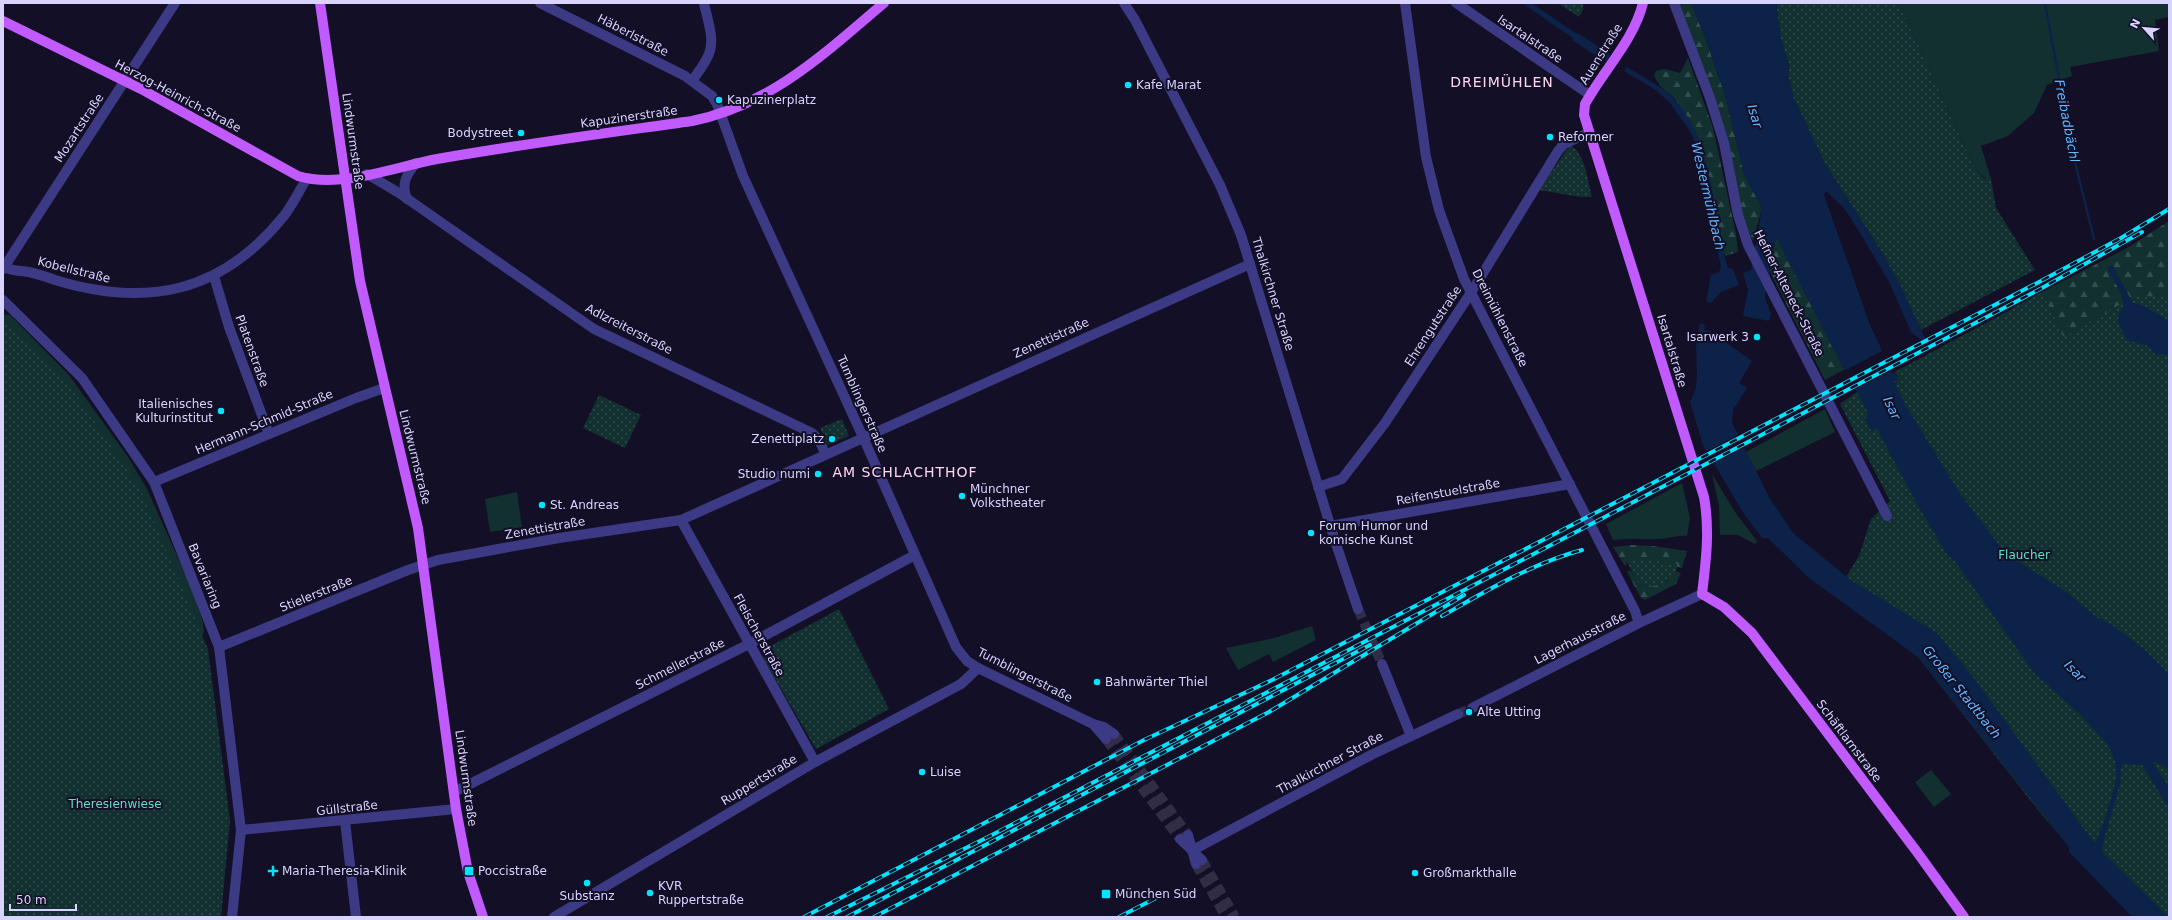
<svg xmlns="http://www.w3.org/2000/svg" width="2172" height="920" viewBox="0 0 2172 920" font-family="'DejaVu Sans',sans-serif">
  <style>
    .green { fill: #12302f }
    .forest { fill: url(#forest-firs) }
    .park { fill: url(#park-dots) }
    .water { fill: #0c2248 }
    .pier { fill: #130f26 }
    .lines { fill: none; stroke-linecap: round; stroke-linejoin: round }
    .stream { stroke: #0c2248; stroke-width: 2.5 }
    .canal { stroke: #0c2248; stroke-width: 9 }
    .minor-tunnel { stroke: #312d47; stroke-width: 10; stroke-dasharray: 10 5; stroke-linecap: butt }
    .minor { stroke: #3d3a85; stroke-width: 10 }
    .major { stroke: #c25bff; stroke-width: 10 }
    .rail-casing { stroke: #00e5ff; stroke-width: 4 }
    .rail { stroke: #130f26; stroke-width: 2.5; stroke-dasharray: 8; stroke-linecap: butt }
    .poi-dot { fill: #00e5ff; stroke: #130f26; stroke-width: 1.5 }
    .labels { text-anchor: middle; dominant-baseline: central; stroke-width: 4; stroke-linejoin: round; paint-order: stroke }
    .street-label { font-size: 12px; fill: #d9d4ff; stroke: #130f26 }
    .poi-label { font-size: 12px; fill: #d9d4ff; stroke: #130f26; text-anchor: start }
    .park-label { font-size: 12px; fill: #5fe0c0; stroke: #130f26 }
    .water-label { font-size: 13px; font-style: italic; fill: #62b6ff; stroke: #130f26 }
    .quarter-label { font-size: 14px; letter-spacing: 1px; fill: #ffd6f0; stroke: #130f26 }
  </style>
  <defs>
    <pattern id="forest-firs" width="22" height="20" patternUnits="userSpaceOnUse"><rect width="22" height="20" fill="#12302f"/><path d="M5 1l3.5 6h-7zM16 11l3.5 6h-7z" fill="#344d4e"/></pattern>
    <pattern id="park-dots" width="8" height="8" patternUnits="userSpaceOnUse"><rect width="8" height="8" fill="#12302f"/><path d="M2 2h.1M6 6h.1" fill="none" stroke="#344d4e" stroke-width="1.8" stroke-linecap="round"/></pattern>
  </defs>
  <rect width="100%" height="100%" fill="#130f26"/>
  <g class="green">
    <path d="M 1899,3 L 2169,3 L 2169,17 L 2155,20 L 2159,51 L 2070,67 L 2072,76 L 2047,85 L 2034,113 L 2008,136 L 1981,146 L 1991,179 L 1986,179 L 1975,169 Z"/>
    <path d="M 3,314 L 10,315 L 69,375 L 128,457 L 147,489 L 192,589 L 203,622 L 204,632 L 199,641 L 3,371 Z"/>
    <path d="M 1825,409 L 1835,432 L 1756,471 L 1746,452 Z"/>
    <path d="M 1712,474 L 1735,512 L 1757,541 L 1755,544 L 1738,535 L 1720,535 L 1719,506 Z"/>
    <path d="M 1682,483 L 1690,518 L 1687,536 C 1677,535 1668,539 1658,539 C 1643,540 1628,538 1613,540 L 1606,524 Z"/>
    <path d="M 517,492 L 522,527 L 490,532 L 485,499 Z"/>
    <path d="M 1312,626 L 1316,640 L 1273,662 L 1269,654 L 1238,670 L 1226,648 L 1274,638 Z"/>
    <path d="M 1931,770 L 1951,794 L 1934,807 L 1915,782 Z"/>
  </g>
  <g class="forest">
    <path d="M 1679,3 L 1691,3 L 1705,37 L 1726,98 L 1744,174 L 1762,208 L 1753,241 L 1745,225 L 1717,105 Z"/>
    <path d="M 1688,58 L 1713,128 L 1736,234 L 1738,252 L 1725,256 L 1701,145 L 1687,117 L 1674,98 L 1660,86 L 1654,76 L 1656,71 L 1664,69 L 1680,73 Z"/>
    <path d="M 2169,221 L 2169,321 L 2133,303 L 2127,293 L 2122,295 L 2169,570 L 2014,307 L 2127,248 Z"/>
    <path d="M 1776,236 L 1845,369 L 1825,380 L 1770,272 Z"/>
    <path d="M 1632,545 L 1653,546 L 1687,551 L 1682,568 L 1677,567 L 1677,564 L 1626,561 L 1627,564 L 1625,566 L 1613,547 Z"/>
    <path d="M 1630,570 L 1638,581 L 1667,582 L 1676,571 L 1681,573 L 1676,584 L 1645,600 L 1641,598 L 1627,572 Z"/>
  </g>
  <g class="park">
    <path d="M 1558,3 L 1583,3 L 1583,10 L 1579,17 Z"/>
    <path d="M 1776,3 L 1899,3 L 1975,169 L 1985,179 L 1991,179 L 1996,208 L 2035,270 L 1921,330 L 1884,256 L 1825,164 L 1793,97 L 1788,75 L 1789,66 L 1781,40 Z"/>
    <path d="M 1570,145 C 1585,152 1588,182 1592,197 L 1581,197 L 1539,190 Z"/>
    <path d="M 2042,293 L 2064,337 L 2136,295 L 2169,298 L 2169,917 L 2132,917 L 2042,815 L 1918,657 L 1841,599 L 1852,582 L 1846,577 L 1859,556 L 1871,519 L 1890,501 L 1840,404 L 1857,392 Z"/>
    <path d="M 3,319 L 69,384 L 141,491 L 208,649 L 230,820 L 221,917 L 3,917 Z"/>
    <path d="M 599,395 L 641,415 L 625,448 L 583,428 Z"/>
    <path d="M 842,419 L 849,436 L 828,445 L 820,428 Z"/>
    <path d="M 1626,560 L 1647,560 L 1677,564 C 1678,579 1661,585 1649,587 L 1637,581 Z"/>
    <path d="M 839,609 L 889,709 L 816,749 L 763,658 L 769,655 L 765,649 Z"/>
  </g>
  <g class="water">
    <path d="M 1522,3 L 1531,3 L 1583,38 L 1589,42 L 1586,47 Z"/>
    <path d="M 1691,3 L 1776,3 L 1781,39 L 1789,66 L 1788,75 L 1793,97 L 1825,164 L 1884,256 L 1900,284 L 1928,345 L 1911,332 L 1889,282 L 1863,238 L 1844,208 L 1826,191 L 1824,195 L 1870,325 L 1893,373 L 1899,379 L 1894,381 L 1906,406 L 1960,494 L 2006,554 L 2068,593 L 2096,617 L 2112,625 L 2145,650 L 2169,674 L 2169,769 L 2155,762 L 2153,763 L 2169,787 L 2169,808 L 2142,765 L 2121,764 L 2121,780 L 2103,843 L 2102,852 L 2168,917 L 2132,917 L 2069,852 L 2069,847 L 1918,657 L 1809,578 L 1768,538 L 1762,538 L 1744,514 L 1703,445 L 1690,402 L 1696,388 L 1697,376 L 1696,343 L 1700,323 L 1705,325 L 1704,330 L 1710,331 L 1752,361 L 1739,383 L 1747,388 L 1733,410 L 1732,423 L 1770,499 L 1793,533 L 1852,581 L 1937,633 L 1973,677 L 2095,844 L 2105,819 L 2117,777 L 2115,761 L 2108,745 L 2079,713 L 2035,674 L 1954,560 L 1948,556 L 1916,502 L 1876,427 L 1872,432 L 1865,420 L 1868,413 L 1832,347 L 1776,237 L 1765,298 L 1771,314 L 1769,321 L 1743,316 L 1748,290 L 1743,273 L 1751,270 L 1762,208 L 1744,174 L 1726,98 L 1705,37 Z"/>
    <path d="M 1627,67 C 1642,77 1659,84 1672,97 C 1712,135 1713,211 1726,261 L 1728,268 L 1733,269 L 1739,285 L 1721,292 L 1711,303 L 1706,302 L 1711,275 L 1719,272 L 1721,267 L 1697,147 L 1690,131 L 1670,103 L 1657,91 L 1624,71 Z"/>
    <path d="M 2112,265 L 2133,303 L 2144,306 L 2169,321 L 2169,355 L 2155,354 L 2148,346 L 2127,340 L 2119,325 L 2118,316 L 2124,304 L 2122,295 L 2107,268 Z"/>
  </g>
  <g class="pier">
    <path d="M 1879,339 L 1894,372 L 1901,380 L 1891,371 L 1854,390 L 1844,371 L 1882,351 Z"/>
    <path d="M 1740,434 L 1746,447 L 1712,464 L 1705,452 Z"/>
  </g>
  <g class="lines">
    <path class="stream" d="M 2045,3 L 2073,154 L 2094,239"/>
    <path class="canal" d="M 1577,38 L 1605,56"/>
    <g class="minor-tunnel">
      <path d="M 1358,609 L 1382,664"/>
      <path d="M 1458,714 L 1472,708"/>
      <path d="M 1114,734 L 1188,835"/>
      <path d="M 1106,739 L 1180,839"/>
      <path d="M 1202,860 L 1235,917"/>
      <path d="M 1196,864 L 1226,917"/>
    </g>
    <g class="minor">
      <path d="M 540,3 L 685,76 L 712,96 L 717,104 L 743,176 L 863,437 L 956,647 L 967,661 L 978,668 L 1093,724 L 1104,727 L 1114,734"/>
      <path d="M 1124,3 L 1135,20 L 1220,185 L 1241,235 L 1335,541 L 1358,609"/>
      <path d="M 1405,3 L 1426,157 L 1439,210 L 1464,279 L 1635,611 L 1639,623"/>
      <path d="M 1456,3 L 1590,95"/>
      <path d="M 1674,3 L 1710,98 L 1724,143 L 1738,215 L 1748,245 L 1887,516"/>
      <path d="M 693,80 C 698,72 704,65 708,56 C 716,40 707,19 704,3"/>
      <path d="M 367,174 L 399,193 L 594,329 L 812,433 L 819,440 L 825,453"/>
      <path d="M 407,199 C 401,184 406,175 416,163"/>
      <path d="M 3,266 C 12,272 19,270 29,272 C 38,274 47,277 55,280 C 147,308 221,293 283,217 C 292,206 299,191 307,178"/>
      <path d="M 3,269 L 175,3"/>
      <path d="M 214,276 L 229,327 L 269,434"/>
      <path d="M 3,300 L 82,378 L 154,482 L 219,647 L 241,830 L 232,917"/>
      <path d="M 154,482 L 356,398 L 384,388"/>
      <path d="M 1318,487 L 1342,479 L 1385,423 L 1472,291 L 1558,151 L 1564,144 L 1588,133"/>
      <path d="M 681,520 L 815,762"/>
      <path d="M 1330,526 L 1570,484"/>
      <path d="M 219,647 L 408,570 L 438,560 L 559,538 L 681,520 L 1250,264"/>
      <path d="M 1382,664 L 1411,736"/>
      <path d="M 1472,708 L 1639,623 L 1702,594"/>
      <path d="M 1093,724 L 1106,739"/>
      <path d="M 454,792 L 749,644 L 915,555"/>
      <path d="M 345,821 L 356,917"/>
      <path d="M 241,830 L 456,809"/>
      <path d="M 1188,835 L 1196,864"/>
      <path d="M 1180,839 L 1202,860"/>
      <path d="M 1193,850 L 1371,755 L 1458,714"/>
      <path d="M 554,917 L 815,762 L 961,684 L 978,668"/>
    </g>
    <g class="major">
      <path d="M 320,3 L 360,281 L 418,528 L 456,809 L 468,872 L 483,917"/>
      <path d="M 1643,3 C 1634,40 1603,71 1585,104 L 1584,115 L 1704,497 C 1710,530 1706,561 1702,594 L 1724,607 L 1752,633 L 1917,852 L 1964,917"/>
      <path d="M 3,21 L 141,89 L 298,176 C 341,189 394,167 437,159 C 522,144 607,133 692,121 C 771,105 825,53 884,3"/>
    </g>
    <g class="rail-casing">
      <g id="rail">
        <path d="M 1442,616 C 1486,591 1533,563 1582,550"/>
        <path d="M 804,917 L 1144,740 L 1272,680 L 1597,512 L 2039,282 L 2121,238 L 2169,209"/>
        <path d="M 827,917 L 988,837 L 1601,519 L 2042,288 L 2142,232"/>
        <path d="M 847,917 L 1370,645"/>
        <path d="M 874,917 L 1269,712 L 1464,595"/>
        <path d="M 1119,917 L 1160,896"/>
      </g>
    </g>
    <use href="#rail" class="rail"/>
  </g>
  <g class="poi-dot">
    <circle cx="1128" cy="85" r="4"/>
    <circle cx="719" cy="100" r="4"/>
    <circle cx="521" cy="133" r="4"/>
    <circle cx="1550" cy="137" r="4"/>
    <circle cx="1757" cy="337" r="4"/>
    <circle cx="221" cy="411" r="4"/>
    <circle cx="832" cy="439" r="4"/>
    <circle cx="818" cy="474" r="4"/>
    <circle cx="962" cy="496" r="4"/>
    <circle cx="542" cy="505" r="4"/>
    <circle cx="1311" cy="533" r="4"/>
    <circle cx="1097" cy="682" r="4"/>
    <circle cx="1469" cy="712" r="4"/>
    <circle cx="922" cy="772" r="4"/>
    <path d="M271 865h4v4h4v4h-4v4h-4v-4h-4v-4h4z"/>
    <rect x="464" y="866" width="10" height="10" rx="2"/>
    <circle cx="1415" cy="873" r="4"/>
    <circle cx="587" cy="883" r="4"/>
    <circle cx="650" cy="893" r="4"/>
    <rect x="1101" y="889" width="10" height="10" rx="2"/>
  </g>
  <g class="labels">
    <g class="street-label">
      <text transform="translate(633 35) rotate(27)">Häberlstraße</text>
      <text transform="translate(1530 39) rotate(34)">Isartalstraße</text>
      <text transform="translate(1601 54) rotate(-58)">Auenstraße</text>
      <text transform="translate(178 96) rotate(28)">Herzog-Heinrich-Straße</text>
      <text transform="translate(629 117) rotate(-8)">Kapuzinerstraße</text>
      <text transform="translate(79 128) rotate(-57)">Mozartstraße</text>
      <text transform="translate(353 141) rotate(82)">Lindwurmstraße</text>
      <text transform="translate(74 270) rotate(14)">Kobellstraße</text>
      <text transform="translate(1789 293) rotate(63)">Hefner-Alteneck-Straße</text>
      <text transform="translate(1273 294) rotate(73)">Thalkirchner Straße</text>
      <text transform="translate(1500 318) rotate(63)">Dreimühlenstraße</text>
      <text transform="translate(1433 326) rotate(-57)">Ehrengutstraße</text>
      <text transform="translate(629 329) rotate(27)">Adlzreiterstraße</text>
      <text transform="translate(1051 338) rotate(-24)">Zenettistraße</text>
      <text transform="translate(252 351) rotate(70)">Platenstraße</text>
      <text transform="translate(1672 351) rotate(73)">Isartalstraße</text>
      <text transform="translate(862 404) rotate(66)">Tumblingerstraße</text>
      <text transform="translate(264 422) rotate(-23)">Hermann-Schmid-Straße</text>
      <text transform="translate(415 457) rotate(76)">Lindwurmstraße</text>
      <text transform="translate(1448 492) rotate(-10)">Reifenstuelstraße</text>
      <text transform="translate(545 528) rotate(-10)">Zenettistraße</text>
      <text transform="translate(205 576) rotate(68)">Bavariaring</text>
      <text transform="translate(316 594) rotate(-22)">Stielerstraße</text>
      <text transform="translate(759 635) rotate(61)">Fleischerstraße</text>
      <text transform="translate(1580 638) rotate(-27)">Lagerhausstraße</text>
      <text transform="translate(680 664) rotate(-27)">Schmellerstraße</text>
      <text transform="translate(1025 675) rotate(27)">Tumblingerstraße</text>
      <text transform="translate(1849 741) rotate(53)">Schäftlarnstraße</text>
      <text transform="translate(1330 763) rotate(-28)">Thalkirchner Straße</text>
      <text transform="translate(466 778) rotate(82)">Lindwurmstraße</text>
      <text transform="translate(759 780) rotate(-31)">Ruppertstraße</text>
      <text transform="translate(347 808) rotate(-6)">Güllstraße</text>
    </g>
    <g class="poi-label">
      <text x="1136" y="85">Kafe Marat</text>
      <text x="727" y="100">Kapuzinerplatz</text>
      <text x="513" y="133" text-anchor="end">Bodystreet</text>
      <text x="1558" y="137">Reformer</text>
      <text x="1749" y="337" text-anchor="end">Isarwerk 3</text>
      <text x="213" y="404" text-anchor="end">Italienisches<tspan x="213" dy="14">Kulturinstitut</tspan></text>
      <text x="824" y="439" text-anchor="end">Zenettiplatz</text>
      <text x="810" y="474" text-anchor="end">Studio numi</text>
      <text x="970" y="489">Münchner<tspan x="970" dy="14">Volkstheater</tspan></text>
      <text x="550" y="505">St. Andreas</text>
      <text x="1319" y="526">Forum Humor und<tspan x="1319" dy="14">komische Kunst</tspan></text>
      <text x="1105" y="682">Bahnwärter Thiel</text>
      <text x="1477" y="712">Alte Utting</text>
      <text x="930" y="772">Luise</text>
      <text x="282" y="871">Maria-Theresia-Klinik</text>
      <text x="478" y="871">Poccistraße</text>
      <text x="1423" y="873">Großmarkthalle</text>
      <text x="658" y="886">KVR<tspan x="658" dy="14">Ruppertstraße</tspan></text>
      <text x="1115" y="894">München Süd</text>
      <text x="587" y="896" text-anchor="middle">Substanz</text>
    </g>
    <g class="park-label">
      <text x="2024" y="555">Flaucher</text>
      <text x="115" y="804">Theresienwiese</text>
    </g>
    <g class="water-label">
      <text transform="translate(1755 116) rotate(73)">Isar</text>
      <text transform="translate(2067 121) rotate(79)">Freibadbächl</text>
      <text transform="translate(1708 196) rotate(77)">Westermühlbach</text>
      <text transform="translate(1892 408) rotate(64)">Isar</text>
      <text transform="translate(2075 671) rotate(45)">Isar</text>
      <text transform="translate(1962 692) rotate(51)">Großer Stadtbach</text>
    </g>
    <g class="quarter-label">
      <text x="1502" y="82">DREIMÜHLEN</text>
      <text x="905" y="472">AM SCHLACHTHOF</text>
    </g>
  </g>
  <rect width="2172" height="920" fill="none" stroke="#d9d4ff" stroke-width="8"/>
  <g transform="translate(2144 28) rotate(297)" stroke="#130f26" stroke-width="3" paint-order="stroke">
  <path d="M0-3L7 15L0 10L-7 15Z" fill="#d9d4ff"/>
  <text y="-6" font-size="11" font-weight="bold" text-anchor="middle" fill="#d9d4ff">N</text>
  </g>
  <path d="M10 904v6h66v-6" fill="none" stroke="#d9d4ff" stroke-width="2"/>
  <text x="16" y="904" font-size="12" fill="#d9d4ff" stroke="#130f26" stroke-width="3" paint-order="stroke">50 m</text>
</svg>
